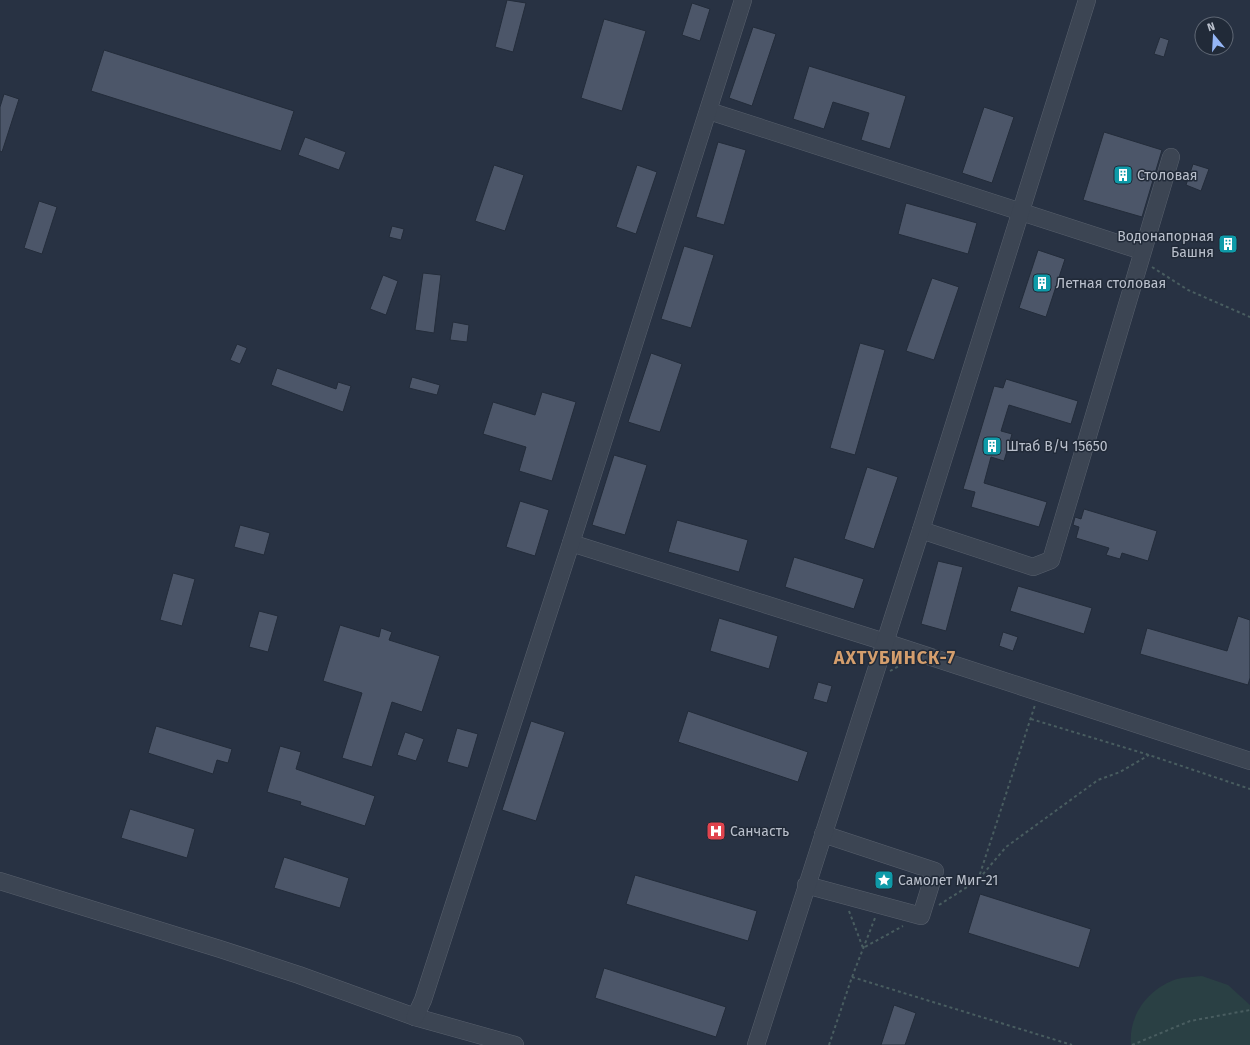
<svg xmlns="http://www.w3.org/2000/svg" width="1250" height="1045" viewBox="0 0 1250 1045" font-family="'Fira Sans',sans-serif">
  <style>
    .green { fill: #2a4044 }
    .building { fill: #4c5669; stroke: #232c3a }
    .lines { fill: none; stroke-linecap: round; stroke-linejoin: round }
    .minor-casing { stroke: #58606d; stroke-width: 18 }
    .path { stroke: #495d60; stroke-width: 2; stroke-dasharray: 3 3; stroke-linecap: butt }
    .minor { stroke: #3c4553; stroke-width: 17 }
    .labels { text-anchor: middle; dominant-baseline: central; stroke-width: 3; stroke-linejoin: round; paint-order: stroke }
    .poi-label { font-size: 14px; fill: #bac0cc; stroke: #212a38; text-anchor: start }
    .district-label { font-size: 18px; font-weight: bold; letter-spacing: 1px; fill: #d49e6d; stroke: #212a38 }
  </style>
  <rect width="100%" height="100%" fill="#283243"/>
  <path class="green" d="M 1202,976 L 1228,985 L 1250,1005 L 1250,1045 L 1131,1045 C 1128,1015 1149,988 1177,979 C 1185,977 1194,977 1202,976 Z"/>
  <g class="building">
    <path d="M 507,0 L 526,3 L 513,52 L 495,47 Z"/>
    <path d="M 692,3 L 710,9 L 700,41 L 682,35 Z"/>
    <path d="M 604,19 L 646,31 L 622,111 L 581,98 Z"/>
    <path d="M 753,27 L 776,34 L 752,106 L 729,98 Z"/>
    <path d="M 1160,37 L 1169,40 L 1164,57 L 1154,54 Z"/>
    <path d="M 104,50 L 294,111 L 281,151 L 91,91 Z"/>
    <path d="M 809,66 L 906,96 L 890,149 L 861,140 L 869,113 L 833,102 L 824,129 L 793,119 Z"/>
    <path d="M 4,94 L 19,99 L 2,152 L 0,151 L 0,107 Z"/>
    <path d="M 984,107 L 1014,117 L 992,183 L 962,173 Z"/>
    <path d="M 1104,132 L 1162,150 L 1142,217 L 1083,200 Z"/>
    <path d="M 305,137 L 346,152 L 339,170 L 298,155 Z"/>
    <path d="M 718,142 L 746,150 L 724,225 L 696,217 Z"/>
    <path d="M 1193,164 L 1209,169 L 1201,191 L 1186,185 Z"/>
    <path d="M 494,165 L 524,175 L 505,231 L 475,221 Z"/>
    <path d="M 637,165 L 657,172 L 636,234 L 616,227 Z"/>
    <path d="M 39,201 L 57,207 L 42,254 L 24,248 Z"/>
    <path d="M 906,203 L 977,223 L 968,254 L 898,234 Z"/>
    <path d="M 392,226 L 404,229 L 401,240 L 389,237 Z"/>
    <circle cx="1228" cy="244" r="8"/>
    <path d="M 684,246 L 714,255 L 691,328 L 661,319 Z"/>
    <path d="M 1038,250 L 1065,259 L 1046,317 L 1019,308 Z"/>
    <path d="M 423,273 L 441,275 L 434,333 L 415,330 Z"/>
    <path d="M 383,275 L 398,281 L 386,315 L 370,309 Z"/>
    <path d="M 932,278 L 959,287 L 934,360 L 906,351 Z"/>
    <path d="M 453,322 L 469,325 L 467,342 L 450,340 Z"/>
    <path d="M 860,343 L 885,350 L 855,455 L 830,448 Z"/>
    <path d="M 237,344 L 247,348 L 240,364 L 230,360 Z"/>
    <path d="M 651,353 L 682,364 L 660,432 L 628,422 Z"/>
    <path d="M 277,368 L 336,389 L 338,382 L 351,386 L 343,412 L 271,385 Z"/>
    <path d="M 412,377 L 440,385 L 437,395 L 409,388 Z"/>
    <path d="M 1006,379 L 1078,401 L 1071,424 L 1009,405 L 1001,431 L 1012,434 L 1004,461 L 991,457 L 984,483 L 1047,502 L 1039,527 L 971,507 L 975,492 L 963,489 L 994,386 L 1003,388 Z"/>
    <path d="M 542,392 L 576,402 L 552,481 L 519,471 L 526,447 L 483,434 L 493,402 L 535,415 Z"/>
    <path d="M 614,455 L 647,465 L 625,535 L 592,525 Z"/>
    <path d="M 867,467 L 898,477 L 874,549 L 844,539 Z"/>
    <path d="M 520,501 L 549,510 L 535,556 L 506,547 Z"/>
    <path d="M 1084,509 L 1157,531 L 1148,561 L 1122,553 L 1120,559 L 1106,555 L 1109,548 L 1076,538 L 1079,527 L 1073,525 L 1075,517 L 1081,519 Z"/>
    <path d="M 677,520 L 748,540 L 739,572 L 668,552 Z"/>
    <path d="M 240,525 L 270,533 L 264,555 L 234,547 Z"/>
    <path d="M 794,557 L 864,579 L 854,609 L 785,587 Z"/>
    <path d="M 938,561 L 963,567 L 946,631 L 921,624 Z"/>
    <path d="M 173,573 L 195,579 L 182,626 L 160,620 Z"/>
    <path d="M 1018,586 L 1092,608 L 1084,634 L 1010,611 Z"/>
    <path d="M 259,611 L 278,616 L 268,652 L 249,647 Z"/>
    <path d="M 1238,616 L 1250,620 L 1250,678 L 1248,685 L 1140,654 L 1147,628 L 1227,651 Z"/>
    <path d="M 719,618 L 778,636 L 769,669 L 710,651 Z"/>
    <path d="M 340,625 L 379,637 L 381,628 L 392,632 L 389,640 L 440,656 L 422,712 L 392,702 L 372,767 L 342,758 L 362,693 L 323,681 Z"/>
    <path d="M 1003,632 L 1018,637 L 1013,651 L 999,646 Z"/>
    <path d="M 818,682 L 832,686 L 827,703 L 813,699 Z"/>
    <path d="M 688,711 L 808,752 L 798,782 L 678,742 Z"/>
    <path d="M 531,721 L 565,732 L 536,821 L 502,810 Z"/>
    <path d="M 156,726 L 232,749 L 228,763 L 217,760 L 213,774 L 148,753 Z"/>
    <path d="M 457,728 L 478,734 L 468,768 L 447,762 Z"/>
    <path d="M 405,732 L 424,739 L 416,761 L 397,755 Z"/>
    <path d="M 280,746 L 301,752 L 296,769 L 375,796 L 365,826 L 300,805 L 301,802 L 267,792 Z"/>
    <path d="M 130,809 L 195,829 L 187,858 L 121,838 Z"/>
    <path d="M 284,857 L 349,878 L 340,908 L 274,888 Z"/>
    <path d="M 635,875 L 757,911 L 748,941 L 626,904 Z"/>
    <path d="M 980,894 L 1091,929 L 1079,968 L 968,933 Z"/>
    <path d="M 604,968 L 726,1007 L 716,1037 L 595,998 Z"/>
    <path d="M 894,1005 L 916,1013 L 905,1045 L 881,1045 Z"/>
  </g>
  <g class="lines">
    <g class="minor-casing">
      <g id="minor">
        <path d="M 709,111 L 1142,251"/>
        <path d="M 921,530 L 1033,567 L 1051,560 L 1171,157"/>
        <path d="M 571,543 L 885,642 L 1250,761"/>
        <path d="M 0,881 L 220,949 L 299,975 L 415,1017 L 515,1045"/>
        <path d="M 806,885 L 921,916 L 935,871 L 823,834"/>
        <path d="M 415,1017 L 423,1000 L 571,543 L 743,0"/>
        <path d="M 756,1045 L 921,530 L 1087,0"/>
      </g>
    </g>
    <g class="path">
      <path d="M 1152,267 L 1188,290 L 1250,317"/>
      <path d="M 890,671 L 904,663"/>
      <path d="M 1031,719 L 1149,755 L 1250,789"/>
      <path d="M 978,880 L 1035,705"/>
      <path d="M 939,905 L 978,880 L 1006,847 L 1098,780 L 1120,772 L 1149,755"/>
      <path d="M 849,911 L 863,948 L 903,926"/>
      <path d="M 852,977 L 1072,1045"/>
      <path d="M 829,1045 L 852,977 L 875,918"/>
      <path d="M 1132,1045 L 1190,1021 L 1250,1010"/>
    </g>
    <use href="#minor" class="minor"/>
  </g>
  <defs>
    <g id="building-square" transform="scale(1)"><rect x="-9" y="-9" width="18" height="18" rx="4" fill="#0f9aa8" stroke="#212a38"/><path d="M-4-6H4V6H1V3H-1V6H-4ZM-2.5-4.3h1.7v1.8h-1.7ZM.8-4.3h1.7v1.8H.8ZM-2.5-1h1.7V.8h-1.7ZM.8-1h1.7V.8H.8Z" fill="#fff"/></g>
    <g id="hospital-square" transform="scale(1)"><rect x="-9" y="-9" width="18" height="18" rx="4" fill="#e0444e" stroke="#212a38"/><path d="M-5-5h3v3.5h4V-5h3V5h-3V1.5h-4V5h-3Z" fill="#fff"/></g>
    <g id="sight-square" transform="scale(1)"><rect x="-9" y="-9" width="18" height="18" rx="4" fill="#0f9aa8" stroke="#212a38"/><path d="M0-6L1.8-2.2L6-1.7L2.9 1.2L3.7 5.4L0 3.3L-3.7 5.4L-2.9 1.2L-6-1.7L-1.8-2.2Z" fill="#fff"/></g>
  </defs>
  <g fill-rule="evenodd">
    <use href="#building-square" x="1123" y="175"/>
    <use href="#building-square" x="1228" y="244"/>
    <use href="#building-square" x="1042" y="283"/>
    <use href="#building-square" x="992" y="446"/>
    <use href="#hospital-square" x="716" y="831"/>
    <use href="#sight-square" x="884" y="880"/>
  </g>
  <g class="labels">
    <g class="poi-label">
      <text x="1137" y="175">Столовая</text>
      <text x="1214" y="236" text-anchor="end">Водонапорная<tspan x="1214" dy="16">Башня</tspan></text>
      <text x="1056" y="283">Летная столовая</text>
      <text x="1006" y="446">Штаб В/Ч 15650</text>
      <text x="730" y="831">Санчасть</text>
      <text x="898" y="880">Самолет Миг-21</text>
    </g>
    <g class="district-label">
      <text x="895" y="658">АХТУБИНСК-7</text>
    </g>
  </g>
  <g transform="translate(1214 36) rotate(342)"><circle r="19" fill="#212a38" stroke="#5e6673"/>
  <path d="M0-3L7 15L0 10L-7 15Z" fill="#95b6f6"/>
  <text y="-6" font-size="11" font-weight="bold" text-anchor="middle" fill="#bac0cc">N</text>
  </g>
</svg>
